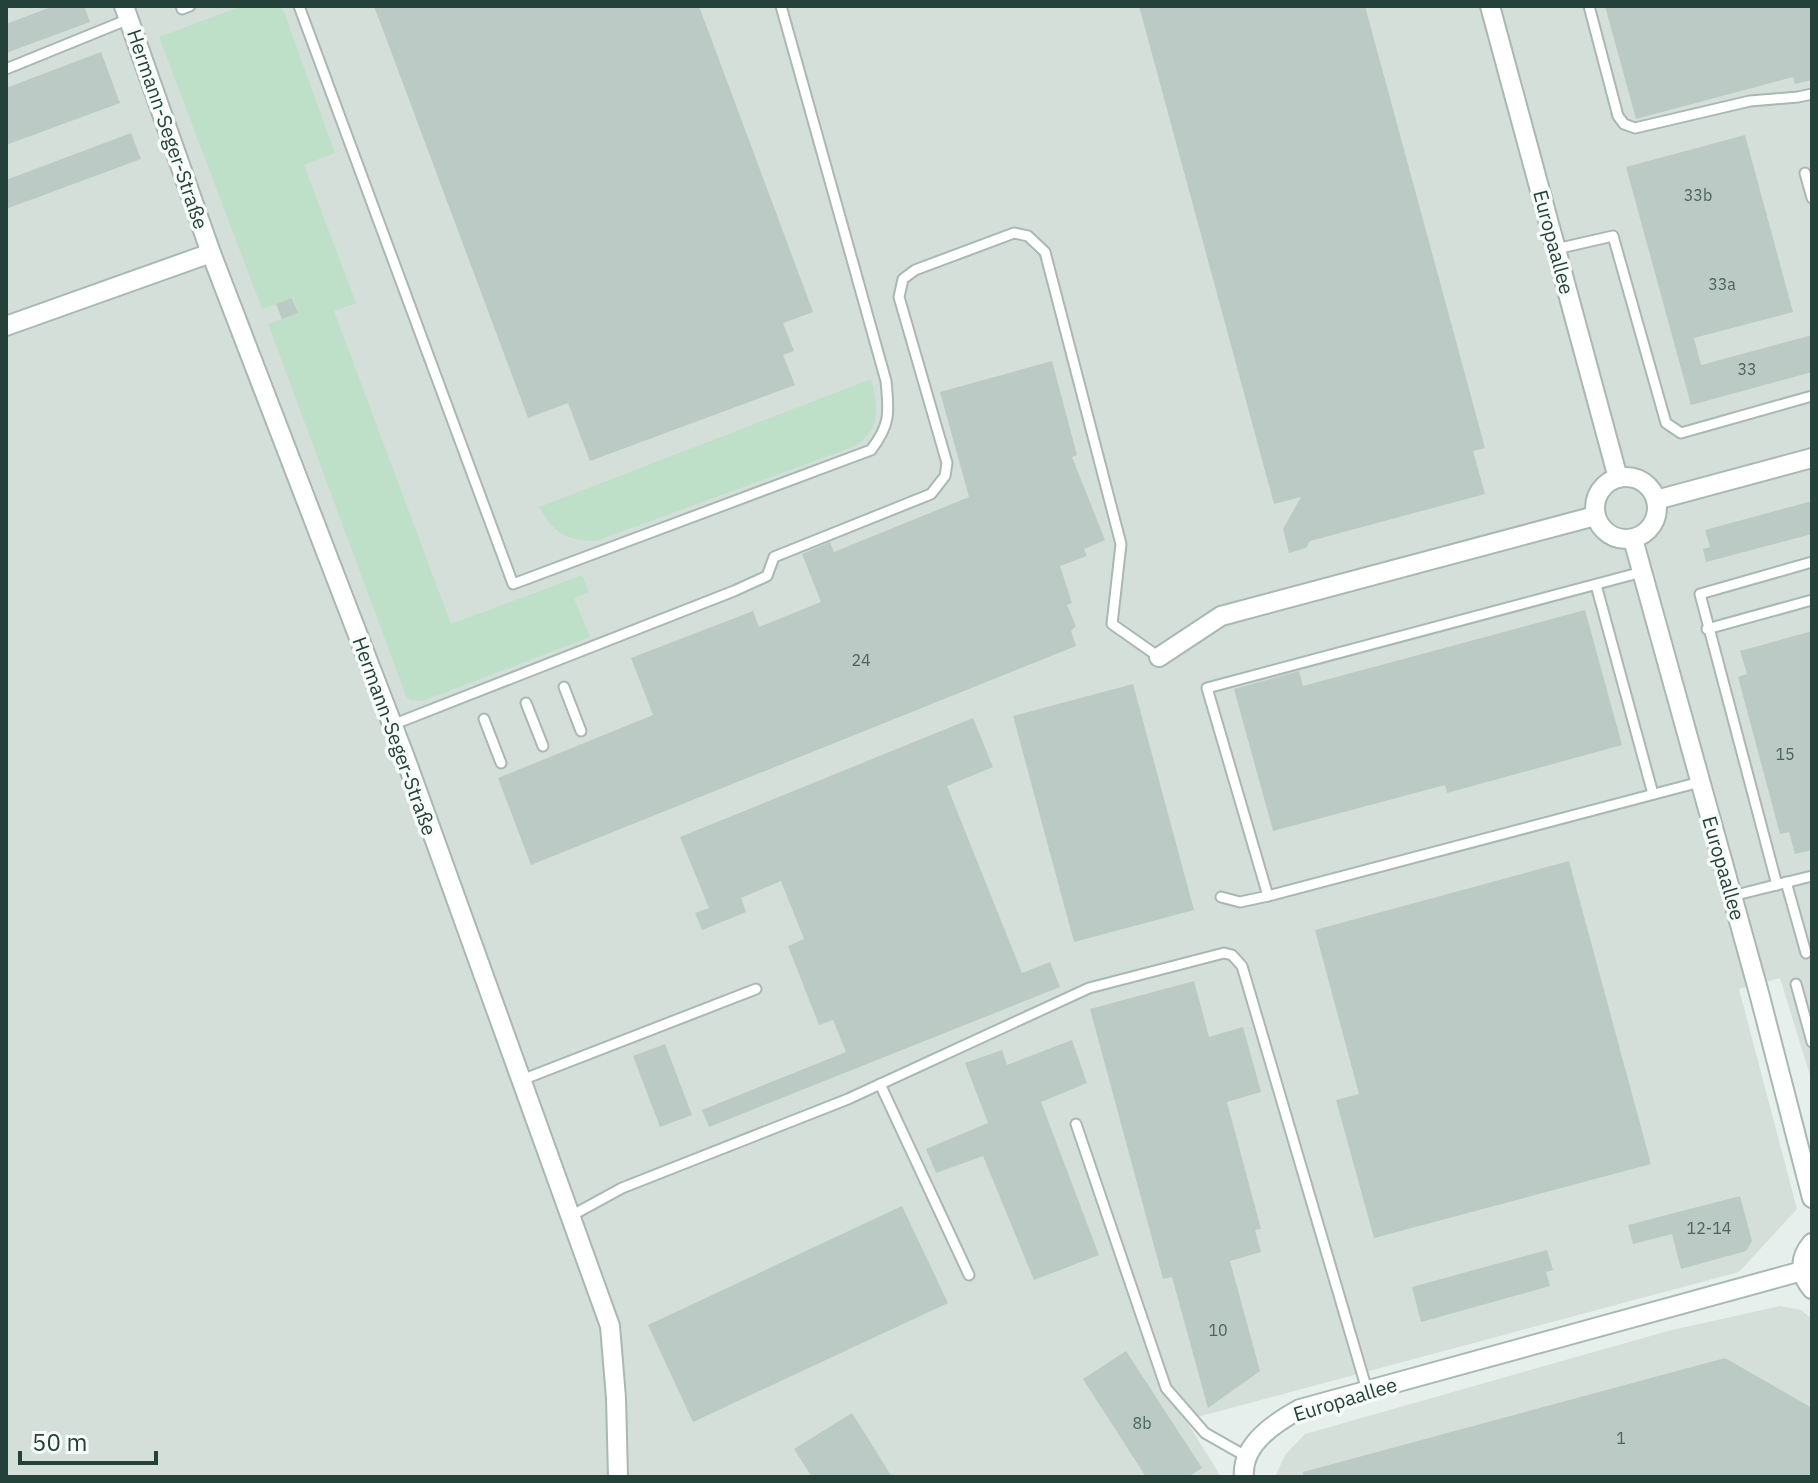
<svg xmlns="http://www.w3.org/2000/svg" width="1818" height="1483" viewBox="0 0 1818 1483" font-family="'IBM Plex Sans',sans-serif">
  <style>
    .built { fill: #d4dfda }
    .green { fill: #bfe0c8 }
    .building { fill: #bbcac4 }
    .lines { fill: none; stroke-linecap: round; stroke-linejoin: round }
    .service-casing { stroke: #a8b8b2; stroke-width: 13 }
    .minor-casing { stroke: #a8b8b2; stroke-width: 22 }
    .service { stroke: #fff; stroke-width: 9 }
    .minor { stroke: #fff; stroke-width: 18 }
    .labels { text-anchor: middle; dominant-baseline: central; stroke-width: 7; stroke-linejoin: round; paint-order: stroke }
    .number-label { font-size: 16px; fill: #4a645c }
    .street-label { font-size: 20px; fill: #24423a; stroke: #f7fbf9 }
  </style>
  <rect width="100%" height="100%" fill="#e6efeb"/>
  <g class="built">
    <path d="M 6,6 L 1812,6 L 1812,1082 L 1780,978 L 1739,989 L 1797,1209 L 1739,1272 L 1186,1420 L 1221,1477 L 6,1477 Z"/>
    <path d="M 1780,1306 L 1801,1310 L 1812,1319 L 1812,1477 L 1275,1477 L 1285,1455 L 1305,1434 L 1668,1331 Z"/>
  </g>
  <g class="green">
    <path d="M 242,6 L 280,6 L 284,12 L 335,153 L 304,165 L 356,303 L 334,311 L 451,624 L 582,575 L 589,592 L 574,598 L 590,637 L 423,701 L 410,700 L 406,696 L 268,324 L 298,313 L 293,298 L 262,309 L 159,37 Z"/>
    <path d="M 871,379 C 879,407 881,432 853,447 L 596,541 C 566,541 554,533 539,507 Z"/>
  </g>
  <g class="building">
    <path d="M 54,6 L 84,6 L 90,22 L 6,53 L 6,24 Z"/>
    <path d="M 374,6 L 699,6 L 813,312 L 783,323 L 794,351 L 783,355 L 795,385 L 590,461 L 568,403 L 528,418 Z"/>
    <path d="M 1139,6 L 1365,6 L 1485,448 L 1473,451 L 1485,494 L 1310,541 L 1306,548 L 1289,553 L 1283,529 L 1301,497 L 1274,504 Z"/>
    <path d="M 1605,6 L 1812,6 L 1812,80 L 1795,84 L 1793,77 L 1636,119 Z"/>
    <path d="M 101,52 L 120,103 L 6,145 L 6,88 Z"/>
    <path d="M 131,133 L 141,159 L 6,209 L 6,180 Z"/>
    <path d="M 1745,135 L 1793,312 L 1694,338 L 1701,365 L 1812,335 L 1812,372 L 1691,405 L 1626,167 Z"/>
    <path d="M 292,298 L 298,313 L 282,319 L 276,304 Z"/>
    <path d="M 1052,361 L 1077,455 L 1072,457 L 1105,540 L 1084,549 L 1087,556 L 1060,566 L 1072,603 L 1067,605 L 1076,626 L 1071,631 L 1076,646 L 531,865 L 498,778 L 653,715 L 631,658 L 753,611 L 759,627 L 821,602 L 802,554 L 830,542 L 834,552 L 969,497 L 940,392 Z"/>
    <path d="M 1812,501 L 1812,534 L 1706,562 L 1703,549 L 1710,547 L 1705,530 Z"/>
    <path d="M 1585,610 L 1622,745 L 1447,793 L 1445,785 L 1273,831 L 1234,689 L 1299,671 L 1303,686 Z"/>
    <path d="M 1812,631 L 1812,850 L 1795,854 L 1789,832 L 1780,834 L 1738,677 L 1747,674 L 1740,651 Z"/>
    <path d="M 1133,684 L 1194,910 L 1074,942 L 1013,716 Z"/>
    <path d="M 973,718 L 993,767 L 947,786 L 1022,973 L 1050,962 L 1060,987 L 709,1127 L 702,1110 L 846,1052 L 833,1020 L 819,1025 L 788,946 L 804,939 L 781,881 L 741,898 L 746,912 L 702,930 L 695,913 L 709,908 L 680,837 Z"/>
    <path d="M 1569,861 L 1651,1164 L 1374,1238 L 1336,1100 L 1359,1094 L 1315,930 Z"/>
    <path d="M 1194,981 L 1209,1037 L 1243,1027 L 1261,1092 L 1227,1102 L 1261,1229 L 1255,1230 L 1261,1252 L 1230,1261 L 1260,1371 L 1208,1408 L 1172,1277 L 1163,1279 L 1090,1009 Z"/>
    <path d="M 1072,1040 L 1087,1083 L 1041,1102 L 1099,1255 L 1034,1280 L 983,1156 L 936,1173 L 926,1149 L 988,1123 L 965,1063 L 1002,1050 L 1007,1065 Z"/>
    <path d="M 665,1044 L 692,1115 L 660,1127 L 633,1056 Z"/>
    <path d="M 1740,1196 L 1752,1241 L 1746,1251 L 1681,1269 L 1672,1234 L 1633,1244 L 1628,1225 Z"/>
    <path d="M 902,1206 L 948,1303 L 693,1422 L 648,1325 Z"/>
    <path d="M 1547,1250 L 1553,1270 L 1546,1272 L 1550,1286 L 1421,1322 L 1412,1287 Z"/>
    <path d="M 1126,1351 L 1202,1468 L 1188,1477 L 1146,1477 L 1083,1379 Z"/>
    <path d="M 1725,1358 L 1812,1408 L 1812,1477 L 1304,1477 L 1303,1472 Z"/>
    <path d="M 852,1413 L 892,1477 L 812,1477 L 794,1449 Z"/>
  </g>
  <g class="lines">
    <g class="service-casing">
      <g id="service">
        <path d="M 181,6 L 182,9 L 190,6"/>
        <path d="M 299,6 L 513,584 L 871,450 C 891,424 889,412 886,381 L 781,6"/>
        <path d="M 1589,6 L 1618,116 L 1624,124 L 1635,128 L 1750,101 L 1798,97 L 1812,94"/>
        <path d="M 6,69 L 129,19"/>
        <path d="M 1805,173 L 1812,198"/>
        <path d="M 1556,249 L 1613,236 L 1666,423 L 1681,433 L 1812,396"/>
        <path d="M 1642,572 L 1207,688 L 1268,896 L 1700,782"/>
        <path d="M 1596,585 L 1653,794"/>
        <path d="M 1707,629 L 1812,600"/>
        <path d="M 564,687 L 581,731"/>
        <path d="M 526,703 L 543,746"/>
        <path d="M 484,719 L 501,763"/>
        <path d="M 392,725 L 734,591 L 767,576 L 774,557 L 931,494 L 945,476 L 947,463 L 899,297 L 903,279 L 915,270 L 1014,233 L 1028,236 L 1045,252 L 1121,544 L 1112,624 L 1159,657"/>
        <path d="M 1786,882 L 1806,953"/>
        <path d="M 1777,885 L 1700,594 L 1812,562"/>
        <path d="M 1732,896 L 1812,876"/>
        <path d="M 1221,897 L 1240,902 L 1268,896"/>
        <path d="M 1796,984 L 1812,1042"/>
        <path d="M 519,1081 L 756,989"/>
        <path d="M 880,1084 L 969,1275"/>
        <path d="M 1076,1124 L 1166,1388 L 1205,1433 L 1249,1458"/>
        <path d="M 569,1217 L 622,1188 L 848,1099 L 1089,988 L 1224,953 L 1232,955 L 1242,966 L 1367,1390"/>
      </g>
    </g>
    <g class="minor-casing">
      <g id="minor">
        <path d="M 124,6 L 211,253 L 406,760 L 610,1326 L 616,1398 L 618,1477"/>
        <path d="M 1490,6 L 1618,478"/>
        <path d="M 6,326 L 211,253"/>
        <circle cx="1626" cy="508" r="31"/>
        <path d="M 1656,500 L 1812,458"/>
        <path d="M 1633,539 L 1759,993 L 1812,1198"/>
        <path d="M 1159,657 L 1221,616 L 1595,516"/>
        <path d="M 1812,1243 C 1799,1258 1799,1274 1812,1289"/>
        <path d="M 1244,1477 C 1241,1444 1276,1422 1300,1409 L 1802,1271"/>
      </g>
    </g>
    <use href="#service" class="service"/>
    <use href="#minor" class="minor"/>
  </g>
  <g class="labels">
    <g class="number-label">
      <text x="1698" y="195">33b</text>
      <text x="1722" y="284">33a</text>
      <text x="1747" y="369">33</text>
      <text x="861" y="660">24</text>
      <text x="1785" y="754">15</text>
      <text x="1709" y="1228">12-14</text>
      <text x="1218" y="1330">10</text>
      <text x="1142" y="1423">8b</text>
      <text x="1621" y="1438">1</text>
    </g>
    <g class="street-label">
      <text transform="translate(168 129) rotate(71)">Hermann-Seger-Straße</text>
      <text transform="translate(1554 242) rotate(75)">Europaallee</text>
      <text transform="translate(395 736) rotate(70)">Hermann-Seger-Straße</text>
      <text transform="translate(1724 868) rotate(74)">Europaallee</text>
      <text transform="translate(1345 1399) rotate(-17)">Europaallee</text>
    </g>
  </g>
  <rect width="1818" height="1483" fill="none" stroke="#24423a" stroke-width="16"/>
  <path d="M20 1451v12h136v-12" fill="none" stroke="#24423a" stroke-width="4"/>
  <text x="32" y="1451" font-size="24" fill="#24423a" stroke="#f7fbf9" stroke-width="6" paint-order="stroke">50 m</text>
</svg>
